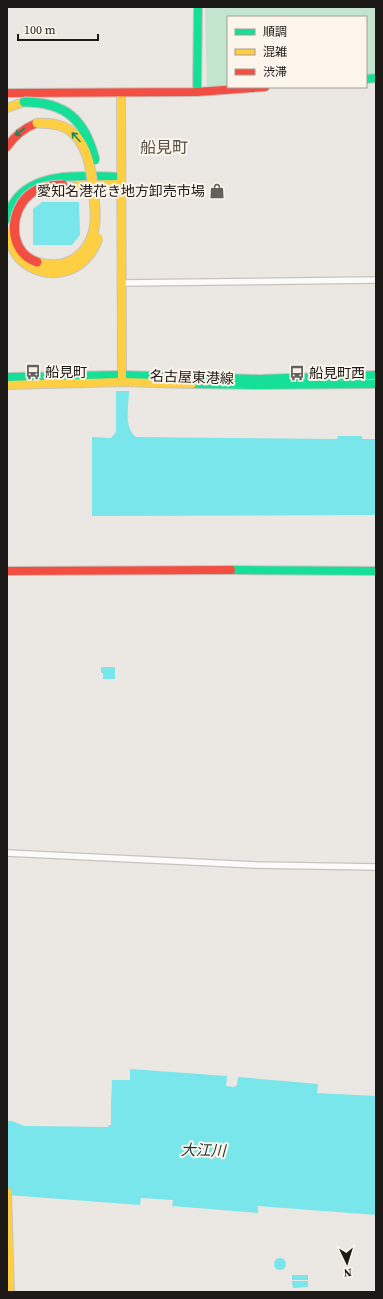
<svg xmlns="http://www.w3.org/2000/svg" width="383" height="1299" viewBox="0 0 383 1299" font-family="'Source Serif 4','Noto Sans JP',serif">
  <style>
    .green { fill: #c3e4cd }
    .water { fill: #78e6eb }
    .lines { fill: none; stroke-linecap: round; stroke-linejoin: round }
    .highway-tunnel { stroke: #ccc8c3; stroke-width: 10; stroke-dasharray: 10 5; stroke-linecap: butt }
    .street-casing { stroke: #c7c3bf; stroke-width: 8 }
    .fast-casing { stroke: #c7c3bf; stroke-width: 10 }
    .slow-casing { stroke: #c7c3bf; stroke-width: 10 }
    .jam-casing { stroke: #c7c3bf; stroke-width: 10 }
    .street { stroke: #fcfbfb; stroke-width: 5.5 }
    .fast { stroke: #16e098; stroke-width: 8 }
    .slow { stroke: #ffcf43; stroke-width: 8 }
    .jam { stroke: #f24e42; stroke-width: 8 }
    .fast-bridge-casing { stroke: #c7c3bf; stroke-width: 11; stroke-linecap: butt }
    .slow-bridge-casing { stroke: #c7c3bf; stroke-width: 11; stroke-linecap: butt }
    .jam-bridge-casing { stroke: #c7c3bf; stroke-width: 11; stroke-linecap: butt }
    .fast-bridge { stroke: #16e098; stroke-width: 9 }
    .slow-bridge { stroke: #ffcf43; stroke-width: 9 }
    .jam-bridge { stroke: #f24e42; stroke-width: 9 }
    .oneway { stroke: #19865e }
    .labels { text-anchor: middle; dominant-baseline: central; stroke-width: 4; stroke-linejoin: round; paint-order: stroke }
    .poi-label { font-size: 14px; fill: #1c1916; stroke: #fcf5eb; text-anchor: start }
    .street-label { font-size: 14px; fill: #1c1916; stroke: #fcf5eb }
    .water-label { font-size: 15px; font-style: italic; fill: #1d3638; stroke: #fcf5eb }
    .quarter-label { font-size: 16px; fill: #554f47; stroke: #fcf5eb }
  </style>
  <rect width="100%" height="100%" fill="#ebe7e2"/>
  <path class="green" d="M 205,7 L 375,7 L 376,73 L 373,75 L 366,76 L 366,17 L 228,17 L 228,86 L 207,88 Z"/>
  <g class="water">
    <path d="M 42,202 L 79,202 L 80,235 L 72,245 L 33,245 L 33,209 Z"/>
    <path d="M 116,391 L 129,391 C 129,405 123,427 136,437 L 337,439 L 338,436 L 362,436 L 362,439 L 376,439 L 376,515 L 92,516 L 92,437 L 111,438 L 116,432 Z"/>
    <path d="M 101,667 L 115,667 L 115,679 L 103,679 L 103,673 L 101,673 Z"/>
    <path d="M 130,1069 L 227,1076 L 226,1086 L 234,1087 L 237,1085 L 238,1077 L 318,1084 L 317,1093 L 376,1096 L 376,1215 L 258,1206 L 258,1213 L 172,1206 L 173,1200 L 141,1198 L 140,1205 L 7,1195 L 7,1121 L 12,1121 L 24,1126 L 108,1127 L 109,1125 L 111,1125 L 111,1103 L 112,1080 L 130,1080 Z"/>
    <circle cx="280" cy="1264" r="6"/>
    <rect x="292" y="1275" width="16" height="5"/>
    <path d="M 292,1281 L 308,1281 L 308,1287 L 293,1288 Z"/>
  </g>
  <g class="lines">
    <path class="highway-tunnel" d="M 69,185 L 78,185"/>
    <g class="street-casing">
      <g id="street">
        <path d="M 122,283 L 376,280"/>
        <path d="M 7,853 L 256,865 L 376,867"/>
      </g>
    </g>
    <g class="fast-casing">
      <g id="fast">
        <path d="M 366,79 L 376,78"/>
        <path d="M 197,92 L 198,7"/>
        <path d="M 7,219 C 9,214 10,206 14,202 C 35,170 88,176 121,177"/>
        <path d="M 7,377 L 122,375 L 259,379 L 376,375"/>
        <path d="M 192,384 L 260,385 L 376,384"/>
        <path d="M 231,570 L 376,571"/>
      </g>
    </g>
    <g class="slow-casing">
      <g id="slow">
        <path d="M 121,93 L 122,380"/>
        <path d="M 7,108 L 24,102"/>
        <path d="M 78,185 L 121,184"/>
        <path d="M 7,385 L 122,382 L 192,384"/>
        <path d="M 7,1192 L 10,1292"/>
      </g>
    </g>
    <g class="jam-casing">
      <g id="jam">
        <path d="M 7,93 L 197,92 L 265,87"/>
        <path d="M 7,147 C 15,135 24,128 37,123"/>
        <path d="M 7,571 L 231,570"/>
      </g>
    </g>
    <use href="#street" class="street"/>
    <use href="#fast" class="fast"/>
    <use href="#slow" class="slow"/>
    <use href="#jam" class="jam"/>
    <g class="fast-bridge-casing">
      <path id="fast-bridge" d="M 24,102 C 66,102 85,120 95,160"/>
    </g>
    <g class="slow-bridge-casing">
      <g id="slow-bridge">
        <path d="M 7,233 C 10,242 13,251 19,258 C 46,285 87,273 98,238"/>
        <path d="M 37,262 C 67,272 92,253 95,222 C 96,211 94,199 93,188 C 91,169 88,148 74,134 C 64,124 50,123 37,123"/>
      </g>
    </g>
    <g class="jam-bridge-casing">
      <path id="jam-bridge" d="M 37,262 C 6,252 9,207 33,192 C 42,186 53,185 63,185"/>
    </g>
    <use href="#fast-bridge" class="fast-bridge"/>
    <use href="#slow-bridge" class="slow-bridge"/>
    <use href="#jam-bridge" class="jam-bridge"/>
  </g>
  <defs><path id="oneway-shaft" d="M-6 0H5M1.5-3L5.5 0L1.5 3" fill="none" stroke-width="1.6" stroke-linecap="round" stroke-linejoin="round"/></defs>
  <g class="oneway">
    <use href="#oneway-shaft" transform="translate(20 132) rotate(141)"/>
    <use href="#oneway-shaft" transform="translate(76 137) rotate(-132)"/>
  </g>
  <defs>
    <g id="shop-bare" transform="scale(1.2)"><path d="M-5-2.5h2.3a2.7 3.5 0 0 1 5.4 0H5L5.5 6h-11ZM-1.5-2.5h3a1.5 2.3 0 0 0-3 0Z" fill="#64615d" stroke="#fcf5eb" stroke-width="2.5" paint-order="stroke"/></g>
    <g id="bus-bare" transform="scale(1.2)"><path d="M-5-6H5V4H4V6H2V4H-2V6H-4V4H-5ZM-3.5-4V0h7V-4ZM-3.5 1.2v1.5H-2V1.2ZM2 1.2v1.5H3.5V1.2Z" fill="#64615d" stroke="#fcf5eb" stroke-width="2.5" paint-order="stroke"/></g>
  </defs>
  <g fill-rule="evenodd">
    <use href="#shop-bare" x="217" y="191"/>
    <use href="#bus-bare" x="33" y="372"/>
    <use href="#bus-bare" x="297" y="373"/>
  </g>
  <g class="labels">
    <g class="poi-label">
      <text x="205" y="191" text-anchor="end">愛知名港花き地方卸売市場</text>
      <text x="45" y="372">船見町</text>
      <text x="309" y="373">船見町西</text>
    </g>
    <g class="street-label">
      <text transform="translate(192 377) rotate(2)">名古屋東港線</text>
    </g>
    <g class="water-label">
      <text transform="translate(203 1150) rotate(1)">大江川</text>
    </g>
    <g class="quarter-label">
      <text x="164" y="147">船見町</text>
    </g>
  </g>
  <rect width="383" height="1299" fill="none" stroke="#1c1916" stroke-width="16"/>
  <rect x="227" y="16" width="140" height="72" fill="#fcf5eb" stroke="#a29d96"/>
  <rect x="235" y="29" width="20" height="6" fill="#16e098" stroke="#a29d96"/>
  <text x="263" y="36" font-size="12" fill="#1c1916">順調</text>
  <rect x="235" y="49" width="20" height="6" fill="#ffcf43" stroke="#a29d96"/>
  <text x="263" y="56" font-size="12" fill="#1c1916">混雑</text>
  <rect x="235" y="69" width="20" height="6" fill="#f24e42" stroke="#a29d96"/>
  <text x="263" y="76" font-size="12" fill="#1c1916">渋滞</text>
  <g transform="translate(347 1263) rotate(176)" stroke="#fcf5eb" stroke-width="3" paint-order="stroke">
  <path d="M0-3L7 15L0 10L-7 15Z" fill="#1c1916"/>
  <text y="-6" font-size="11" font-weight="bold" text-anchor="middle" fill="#1c1916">N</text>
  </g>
  <path d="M18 34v6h80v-6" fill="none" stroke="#1c1916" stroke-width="2"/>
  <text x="24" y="34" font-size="12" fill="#1c1916" stroke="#fcf5eb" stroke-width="3" paint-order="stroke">100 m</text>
</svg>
